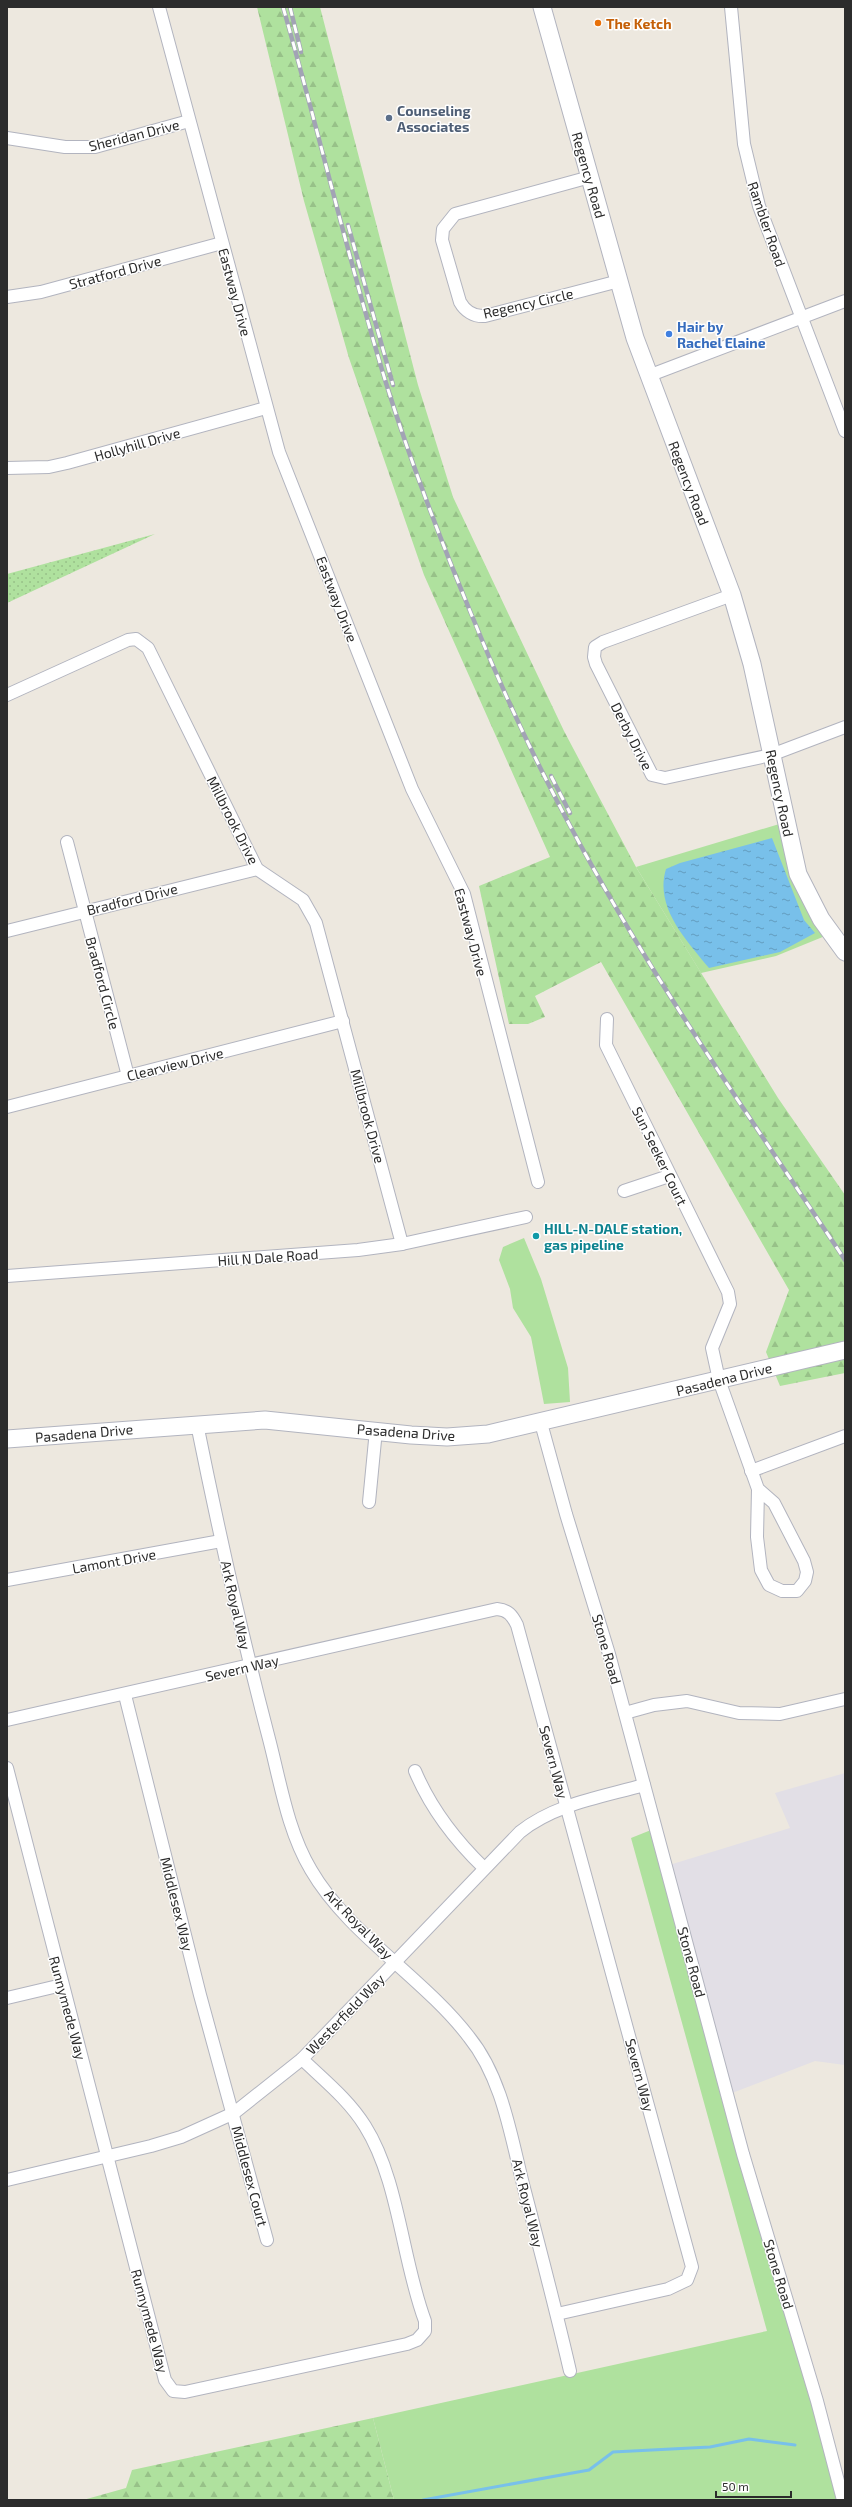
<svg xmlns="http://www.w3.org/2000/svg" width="852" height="2507" viewBox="0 0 852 2507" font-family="'Exo 2',sans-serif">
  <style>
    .industrial { fill: #e2dfe6 }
    .grass { fill: #afe19e }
    .forest { fill: url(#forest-firs) }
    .park { fill: url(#park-dots) }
    .water { fill: url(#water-ripples) }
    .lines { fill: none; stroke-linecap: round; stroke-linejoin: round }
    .stream { stroke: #78c0ea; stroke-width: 3 }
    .street-casing { stroke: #b2b4bf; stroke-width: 14 }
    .secondary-casing { stroke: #b2b4bf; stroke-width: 19 }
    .street { stroke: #fff; stroke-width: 12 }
    .secondary { stroke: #fff; stroke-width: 17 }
    .rail-casing { stroke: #a2a3b5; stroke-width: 4.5 }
    .rail { stroke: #fff; stroke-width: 3; stroke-dasharray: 9; stroke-linecap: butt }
    .food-dot { fill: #e8710a; stroke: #fff; stroke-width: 1.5 }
    .service-dot { fill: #5c6f8a; stroke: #fff; stroke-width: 1.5 }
    .shop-dot { fill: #3f7fe0; stroke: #fff; stroke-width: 1.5 }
    .culture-dot { fill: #0f9aa8; stroke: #fff; stroke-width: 1.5 }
    .labels { text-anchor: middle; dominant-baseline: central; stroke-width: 3; stroke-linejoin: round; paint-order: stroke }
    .food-label { font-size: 14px; font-weight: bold; fill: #c56008; stroke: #fff; text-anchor: start }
    .service-label { font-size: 14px; font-weight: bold; fill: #4e5e75; stroke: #fff; text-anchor: start }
    .street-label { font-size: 14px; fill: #2c2c2c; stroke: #fff }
    .shop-label { font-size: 14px; font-weight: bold; fill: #366cbe; stroke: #fff; text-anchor: start }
    .culture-label { font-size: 14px; font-weight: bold; fill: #0d838f; stroke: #fff; text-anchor: start }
  </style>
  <defs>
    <pattern id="forest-firs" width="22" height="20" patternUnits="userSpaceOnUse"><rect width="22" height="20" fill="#afe19e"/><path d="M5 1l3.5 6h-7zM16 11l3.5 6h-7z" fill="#97c188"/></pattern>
    <pattern id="park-dots" width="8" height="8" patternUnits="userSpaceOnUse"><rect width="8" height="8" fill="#afe19e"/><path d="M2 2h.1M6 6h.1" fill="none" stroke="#97c188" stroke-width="1.8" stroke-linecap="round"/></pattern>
    <pattern id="water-ripples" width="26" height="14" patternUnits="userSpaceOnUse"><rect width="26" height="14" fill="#78c0ea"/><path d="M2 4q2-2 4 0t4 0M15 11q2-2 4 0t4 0" fill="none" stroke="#639cbe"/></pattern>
  </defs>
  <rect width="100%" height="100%" fill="#ede8df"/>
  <path class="industrial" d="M 845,1773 L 845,2065 L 815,2061 L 727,2095 L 666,1866 L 790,1828 L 775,1793 Z"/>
  <g class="grass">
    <path d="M 786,822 L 830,934 L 776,956 L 701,973 L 636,867 Z"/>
    <path d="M 524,1238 L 541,1279 L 568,1368 L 570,1402 L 544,1404 L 531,1337 L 513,1308 L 510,1289 L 499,1260 L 503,1247 Z"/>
    <path d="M 656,1828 L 843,2500 L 394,2500 L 373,2418 L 767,2331 L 631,1838 Z"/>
  </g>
  <g class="forest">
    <path d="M 257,7 L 320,7 L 418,385 L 453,497 L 564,731 L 636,867 L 778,1098 L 845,1195 L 845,1373 L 780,1386 L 766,1352 L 789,1290 L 601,962 L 535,996 L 545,1017 L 528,1024 L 509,1024 L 479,886 L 550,857 L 424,575 L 349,358 L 304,201 Z"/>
    <path d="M 373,2418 L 394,2500 L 83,2500 L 126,2488 L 132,2470 Z"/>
  </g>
  <path class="park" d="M 155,534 L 7,603 L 7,574 Z"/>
  <path class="water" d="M 772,838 L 804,920 L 815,933 L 780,952 L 709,968 C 687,941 654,907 666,869 L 680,863 Z"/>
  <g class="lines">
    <path class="stream" d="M 423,2500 L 589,2470 L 613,2452 L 710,2447 L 749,2439 L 795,2445"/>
    <g class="street-casing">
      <g id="street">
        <path d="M 159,7 L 279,452 L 412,789 L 464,894 L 538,1182"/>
        <path d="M 731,7 L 744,144 L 759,206 L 845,431"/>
        <path d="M 7,138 L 65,147 L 95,147 L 189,121"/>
        <path d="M 590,177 L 455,214 L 443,229 L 442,240 L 460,302 C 465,311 474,317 485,316 L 619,281"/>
        <path d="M 7,297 L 41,292 L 222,243"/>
        <path d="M 648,376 L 845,301"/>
        <path d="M 7,468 L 49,467 L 67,463 L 266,408"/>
        <path d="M 732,595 L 603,642 L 595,647 L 594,657 L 596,664 L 652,775 L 665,778 L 771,755 L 845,727"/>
        <path d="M 7,695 L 128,640 L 136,639 L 148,648 L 257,869 L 303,900 L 316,923 L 402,1244"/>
        <path d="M 67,842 L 128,1076"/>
        <path d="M 7,931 L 257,869"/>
        <path d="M 607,1019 L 606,1045 L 728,1292 L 730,1304 L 712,1348 L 719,1380 L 758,1489 L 757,1537 L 761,1570 L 769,1585 L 782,1591 L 797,1591 L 805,1581 L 807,1572 L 804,1561 L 774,1503 L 758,1489"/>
        <path d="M 7,1107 L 343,1021"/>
        <path d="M 624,1191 L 669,1176"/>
        <path d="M 7,1276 L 358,1250 L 402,1244 L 526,1217"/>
        <path d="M 541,1423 L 566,1514 L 609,1654 L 743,2154 L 817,2401 L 843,2500"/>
        <path d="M 197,1424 C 218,1528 241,1632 268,1735 C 280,1780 287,1830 311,1870 C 348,1934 424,1978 469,2037 C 503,2079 511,2138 524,2188 C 540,2249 556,2310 570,2371"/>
        <path d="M 751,1471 L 845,1436"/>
        <path d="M 369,1502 L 376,1430"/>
        <path d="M 7,1580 L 221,1541"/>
        <path d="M 125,1695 L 200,1995 L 267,2240"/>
        <path d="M 625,1713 L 654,1705 L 687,1701 L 739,1713 L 780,1714 L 845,1699"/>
        <path d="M 7,1720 L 497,1609 C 508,1610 512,1615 517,1625 L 692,2267 L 687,2280 L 668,2289 L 557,2314"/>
        <path d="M 7,1768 L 165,2380 L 173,2391 L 185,2392 L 407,2344 L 417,2340 L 425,2331 L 425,2321 C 402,2260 399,2180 365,2126 C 349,2100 324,2080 302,2059"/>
        <path d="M 415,1771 C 431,1809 454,1839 484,1868"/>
        <path d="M 7,1998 L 62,1985"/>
        <path d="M 7,2180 L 151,2146 L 181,2137 L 234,2113 L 302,2059 L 520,1832 C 555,1804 602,1797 644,1785"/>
      </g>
    </g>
    <g class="secondary-casing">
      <g id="secondary">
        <path d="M 542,7 L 635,338 L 732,595 L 752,664 L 798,874 L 821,919 L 845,952"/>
        <path d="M 7,1439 L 265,1420 L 411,1435 L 447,1437 L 488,1434 L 845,1350"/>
      </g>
    </g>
    <use href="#street" class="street"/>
    <use href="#secondary" class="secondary"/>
    <g class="rail-casing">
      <g id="rail">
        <path d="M 283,7 C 319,132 348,259 386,383 C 410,460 439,536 470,611 C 495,673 523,735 554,795 C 637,958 744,1108 845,1260"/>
        <path d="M 290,7 L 301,52"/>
        <path d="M 348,225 L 393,385"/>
        <path d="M 551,776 L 570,813"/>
      </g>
    </g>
    <use href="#rail" class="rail"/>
  </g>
  <circle class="food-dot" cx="598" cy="23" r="4"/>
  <circle class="service-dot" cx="389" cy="118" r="4"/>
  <circle class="shop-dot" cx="669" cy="334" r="4"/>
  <circle class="culture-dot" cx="536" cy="1236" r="4"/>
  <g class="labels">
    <g class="food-label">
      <text x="606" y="23">The Ketch</text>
    </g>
    <g class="service-label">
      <text x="397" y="110">Counseling<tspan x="397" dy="16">Associates</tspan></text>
    </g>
    <g class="street-label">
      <text transform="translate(134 135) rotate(-14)">Sheridan Drive</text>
      <text transform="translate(589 175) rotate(74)">Regency Road</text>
      <text transform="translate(767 224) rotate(71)">Rambler Road</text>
      <text transform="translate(115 272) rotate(-15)">Stratford Drive</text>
      <text transform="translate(235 292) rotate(75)">Eastway Drive</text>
      <text transform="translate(528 303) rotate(-13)">Regency Circle</text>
      <text transform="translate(137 444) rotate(-16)">Hollyhill Drive</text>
      <text transform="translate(689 483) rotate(69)">Regency Road</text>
      <text transform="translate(337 599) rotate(69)">Eastway Drive</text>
      <text transform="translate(632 736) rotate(63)">Derby Drive</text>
      <text transform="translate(780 793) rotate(78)">Regency Road</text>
      <text transform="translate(233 820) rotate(63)">Millbrook Drive</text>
      <text transform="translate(132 899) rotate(-14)">Bradford Drive</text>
      <text transform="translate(471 932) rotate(75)">Eastway Drive</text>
      <text transform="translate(103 983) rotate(75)">Bradford Circle</text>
      <text transform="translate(175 1064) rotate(-14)">Clearview Drive</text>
      <text transform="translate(368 1116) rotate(75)">Millbrook Drive</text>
      <text transform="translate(660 1156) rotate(64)">Sun Seeker Court</text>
      <text transform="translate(268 1257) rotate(-4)">Hill N Dale Road</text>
      <text transform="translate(724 1379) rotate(-14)">Pasadena Drive</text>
      <text transform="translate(406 1432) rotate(4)">Pasadena Drive</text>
      <text transform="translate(84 1433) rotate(-5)">Pasadena Drive</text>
      <text transform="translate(114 1561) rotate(-10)">Lamont Drive</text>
      <text transform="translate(236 1605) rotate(77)">Ark Royal Way</text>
      <text transform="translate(607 1649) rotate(74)">Stone Road</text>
      <text transform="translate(242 1668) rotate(-13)">Severn Way</text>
      <text transform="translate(554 1762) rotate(75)">Severn Way</text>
      <text transform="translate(177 1904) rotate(76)">Middlesex Way</text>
      <text transform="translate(359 1924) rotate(46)">Ark Royal Way</text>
      <text transform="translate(692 1962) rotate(75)">Stone Road</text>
      <text transform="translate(68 2008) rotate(75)">Runnymede Way</text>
      <text transform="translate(345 2014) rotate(-46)">Westerfield Way</text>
      <text transform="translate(640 2075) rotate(75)">Severn Way</text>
      <text transform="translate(250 2176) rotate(75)">Middlesex Court</text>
      <text transform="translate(528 2203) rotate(76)">Ark Royal Way</text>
      <text transform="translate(779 2274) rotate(73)">Stone Road</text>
      <text transform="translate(150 2321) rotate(75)">Runnymede Way</text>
    </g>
    <g class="shop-label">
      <text x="677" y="326">Hair by<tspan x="677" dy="16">Rachel Elaine</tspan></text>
    </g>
    <g class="culture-label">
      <text x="544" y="1228">HILL-N-DALE station,<tspan x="544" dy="16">gas pipeline</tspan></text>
    </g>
  </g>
  <rect width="852" height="2507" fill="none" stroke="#2c2c2c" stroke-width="16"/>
  <path d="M716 2491v6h75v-6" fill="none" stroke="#2c2c2c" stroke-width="2"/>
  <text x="722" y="2491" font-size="12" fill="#2c2c2c" stroke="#ffffff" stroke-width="3" paint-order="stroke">50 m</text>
</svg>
